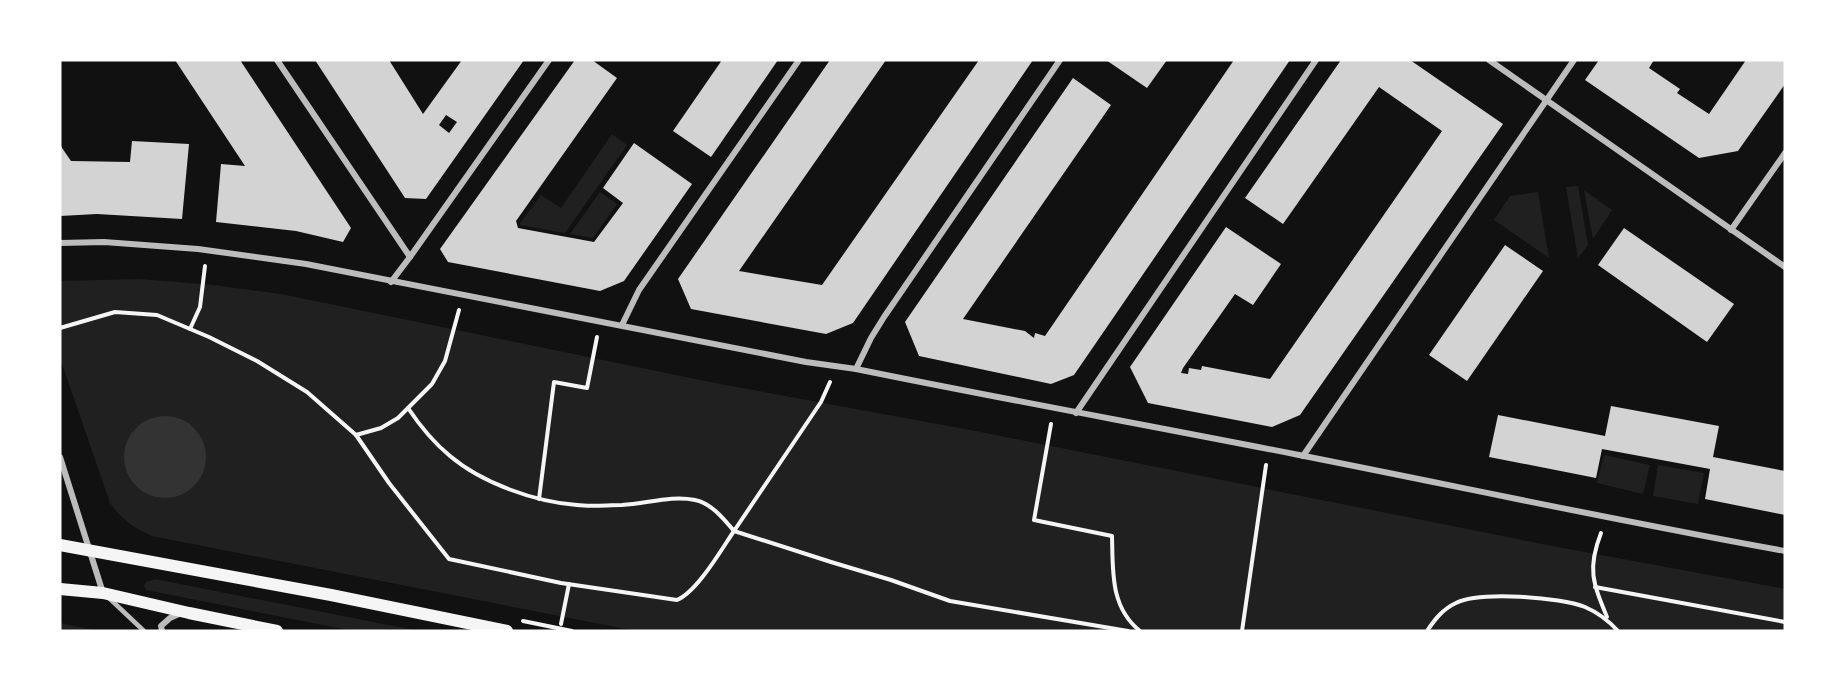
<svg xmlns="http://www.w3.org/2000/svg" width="1845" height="691" viewBox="0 0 1845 691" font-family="Spectral,serif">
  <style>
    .green { fill: #202020 }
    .water { fill: #333 }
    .building { fill: #d3d3d3; fill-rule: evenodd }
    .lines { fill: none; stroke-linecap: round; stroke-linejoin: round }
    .path { stroke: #f5f5f5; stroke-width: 4 }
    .service { stroke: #bcbcbc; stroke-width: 4.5 }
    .minor { stroke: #bcbcbc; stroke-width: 6 }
    .secondary { stroke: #f5f5f5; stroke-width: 12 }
  </style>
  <rect width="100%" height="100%" fill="#111"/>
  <g class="green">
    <path d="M 612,134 L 627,145 L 565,233 L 519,225 L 541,195 L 561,208 Z"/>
    <path d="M 1578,186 L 1588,245 L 1578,258 L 1566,187 Z"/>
    <path d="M 1584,190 L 1612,210 L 1593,239 Z"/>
    <path d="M 600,192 L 617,204 L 593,238 L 570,234 Z"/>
    <path d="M 1538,192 L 1549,258 L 1494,220 L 1510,196 Z"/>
    <path d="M 139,279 L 213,285 L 281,294 L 715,383 L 981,432 L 1552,546 L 1785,589 L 1785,631 L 636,631 L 152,536 C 134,528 121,519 110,503 L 60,358 L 60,281 Z"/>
    <path d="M 1604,455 L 1650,465 L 1643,494 L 1597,483 Z"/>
    <path d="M 1658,465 L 1704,473 L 1698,504 L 1653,496 Z"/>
    <path d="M 155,579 L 419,631 L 353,631 L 146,590 L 144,586 L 146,582 Z"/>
    <path d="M 60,623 L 98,631 L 60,631 Z"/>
  </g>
  <circle class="water" cx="165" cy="457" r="41"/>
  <g class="building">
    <path d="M 175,60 L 240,60 L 351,228 L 343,242 L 296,231 L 216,222 L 221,164 L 245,166 Z"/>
    <path d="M 315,60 L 389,60 L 423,114 L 462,60 L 524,60 L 426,199 L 405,198 ZM 446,115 L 457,122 L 449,133 L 439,125 Z"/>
    <path d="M 575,60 L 592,60 L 617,78 L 516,221 L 518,228 L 594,242 L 623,203 L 603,188 L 634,143 L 692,184 L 624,281 L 600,291 L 448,262 L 440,249 Z"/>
    <path d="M 722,60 L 778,60 L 711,157 L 673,131 Z"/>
    <path d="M 830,60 L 886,60 L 739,271 L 822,285 L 979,60 L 1033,60 L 853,323 L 826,334 L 691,309 L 678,279 Z"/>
    <path d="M 1106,60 L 1167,60 L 1147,88 Z"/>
    <path d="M 1234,60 L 1290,60 L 1074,375 L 1051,384 L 919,356 L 905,322 L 1073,78 L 1111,105 L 963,319 L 1025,331 L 1034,338 L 1035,333 L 1045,336 Z"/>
    <path d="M 1341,60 L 1410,60 L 1503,124 L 1300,415 L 1272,427 L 1148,403 L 1130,367 L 1226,227 L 1281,264 L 1253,305 L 1235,294 L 1183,368 L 1181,373 L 1188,374 L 1189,368 L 1201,370 L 1202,366 L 1270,379 L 1442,131 L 1379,87 L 1283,224 L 1245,198 Z"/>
    <path d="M 1599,60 L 1654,60 L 1649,68 L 1680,89 L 1677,93 L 1709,114 L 1746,60 L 1785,60 L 1785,84 L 1738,151 L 1699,158 L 1585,80 Z"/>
    <path d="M 132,141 L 189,144 L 182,219 L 97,214 L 60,216 L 60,145 L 71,161 L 130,162 Z"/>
    <path d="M 1624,228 L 1734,304 L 1707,342 L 1598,265 Z"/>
    <path d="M 1505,245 L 1543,271 L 1467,381 L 1429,355 Z"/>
    <path d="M 1611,406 L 1719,426 L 1713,457 L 1785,471 L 1785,515 L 1705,499 L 1710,469 L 1602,449 L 1596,478 L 1489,457 L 1498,415 L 1605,436 Z"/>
  </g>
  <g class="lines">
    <g class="path">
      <path d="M 60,328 L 115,312 L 157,315 L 209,337 L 257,361 L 307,392 L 356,435 L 389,483 L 449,559 L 561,583 L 677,600 C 697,592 721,550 734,531 L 831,562 L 891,580 L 950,601 L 1128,631"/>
      <path d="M 190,329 L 200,307 L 205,266"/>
      <path d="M 408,408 C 420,426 433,442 450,456 C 482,483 535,502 577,505 C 591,507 607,505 622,505 C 646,504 671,495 695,500 C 711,503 724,519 734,531 L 821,402 L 830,382"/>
      <path d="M 1051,424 L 1034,520 L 1112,536 C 1113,571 1110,607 1140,631"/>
      <path d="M 356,435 L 381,428 L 398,418 L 432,384 L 445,361 L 459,310"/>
      <path d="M 539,499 L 554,382 L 587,388 L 597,337"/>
      <path d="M 1601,533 C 1587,569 1593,583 1607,617"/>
      <path d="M 1595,587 L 1785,622"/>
      <path d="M 523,621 L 572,631"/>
      <path d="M 561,624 L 569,584"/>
      <path d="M 1242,631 L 1266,465"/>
      <path d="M 1427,631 C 1435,619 1443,609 1456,603 C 1479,591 1561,597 1585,607 C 1599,613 1608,620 1618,631"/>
    </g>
    <path class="service" d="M 109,598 L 144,631"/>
    <g class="minor">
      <path d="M 277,60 L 410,257 L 391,282"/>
      <path d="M 1489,60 L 1785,267"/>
      <path d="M 1731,230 L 1785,153"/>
      <path d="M 60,243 L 104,242 L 198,249 L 306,264 L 806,362 L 856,369 C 1003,399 1152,426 1299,455 C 1461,487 1623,522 1785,551"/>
      <path d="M 410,257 L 549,60"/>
      <path d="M 622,325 L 639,290 L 799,60"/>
      <path d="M 856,369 L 871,338 L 884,317 L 1060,60"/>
      <path d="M 1076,413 L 1316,60"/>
      <path d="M 1303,456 L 1574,60"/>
      <path d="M 60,457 L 103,593"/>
      <path d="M 162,631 L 161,626 L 170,618 L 181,613"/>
    </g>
    <g class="secondary">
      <path d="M 60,545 L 331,595 L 507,631"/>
      <path d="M 60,589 L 103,593 L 189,613 L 277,631"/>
    </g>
  </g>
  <rect width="1845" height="691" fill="none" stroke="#ffffff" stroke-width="123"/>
</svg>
